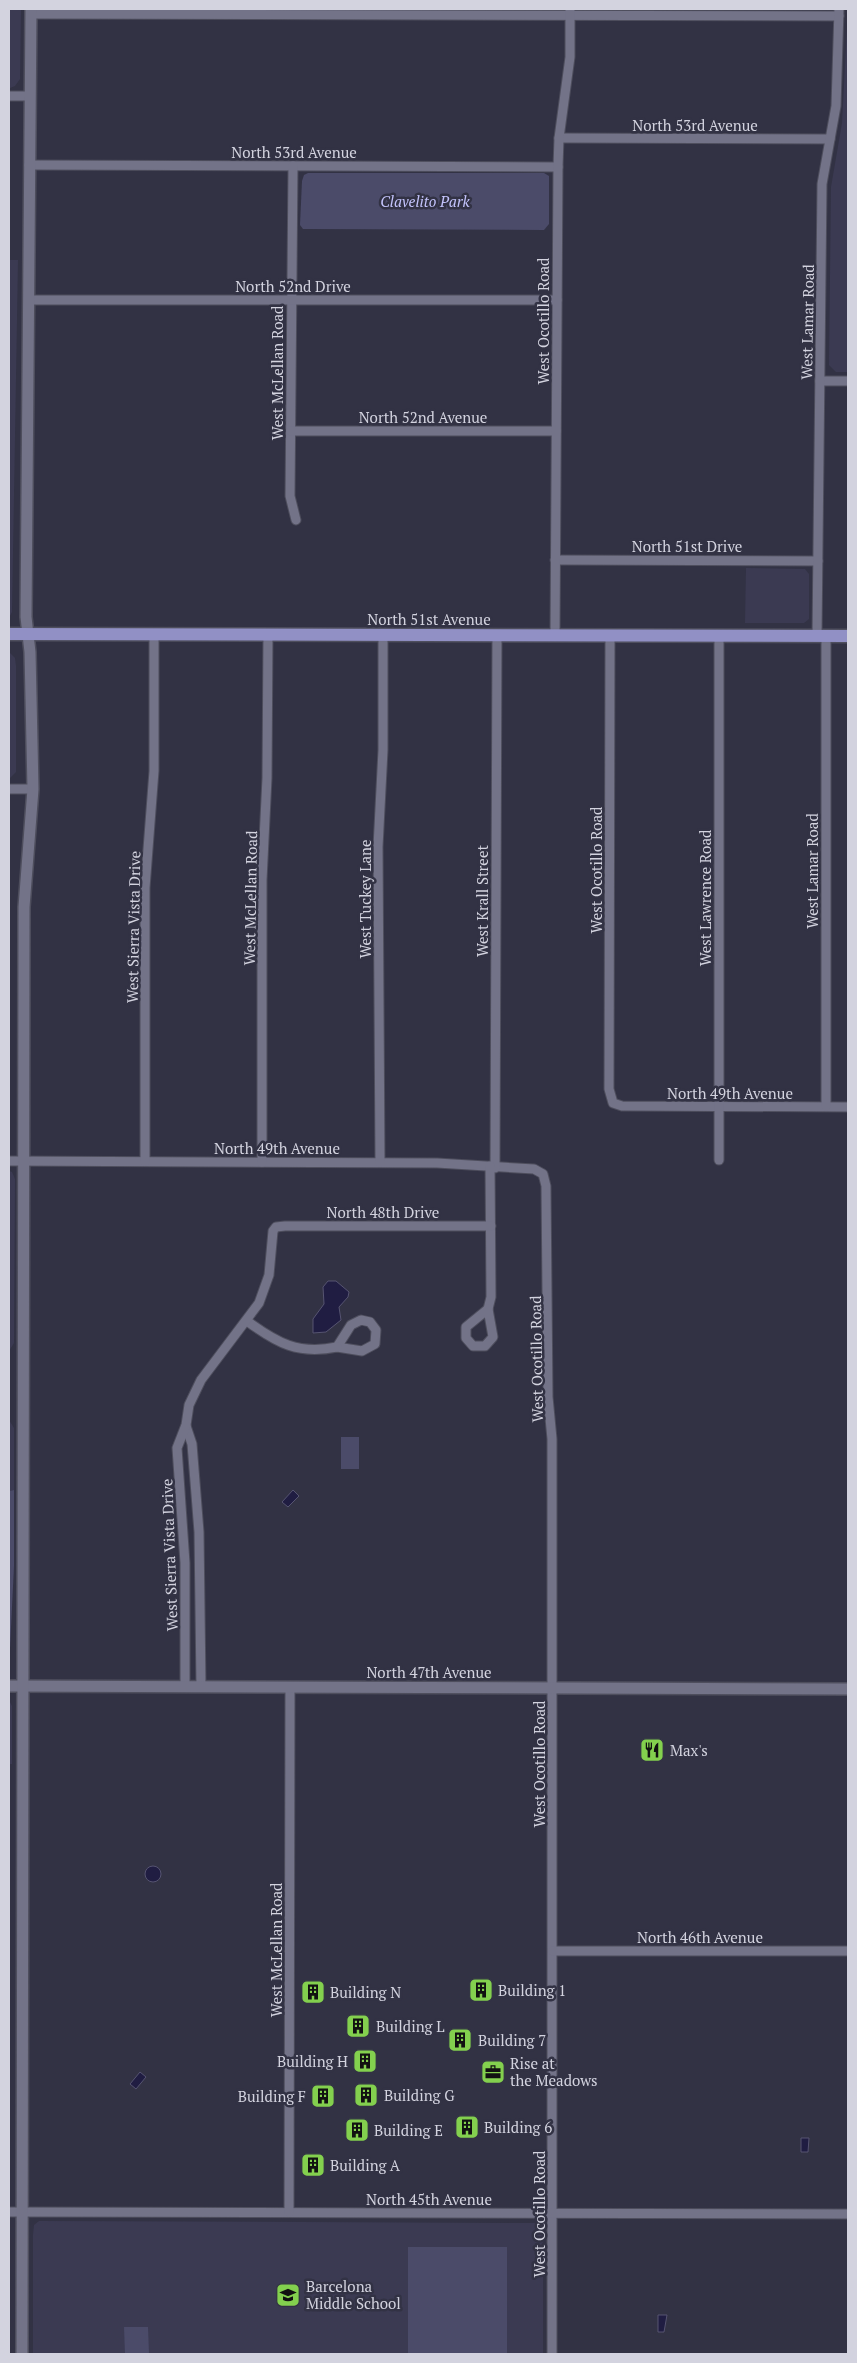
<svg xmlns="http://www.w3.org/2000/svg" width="857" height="2363" viewBox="0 0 857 2363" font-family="'PT Serif',serif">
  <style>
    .built { fill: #3b3a52 }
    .green { fill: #4b4b69 }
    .water { fill: #201d42; stroke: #565471 }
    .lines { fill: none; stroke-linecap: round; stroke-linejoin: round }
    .minor-casing { stroke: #4e4e5d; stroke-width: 11 }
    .tertiary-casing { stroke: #4e4e5d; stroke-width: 14 }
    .primary-casing { stroke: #4e4e5d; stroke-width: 15 }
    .minor { stroke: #737388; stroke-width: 9 }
    .tertiary { stroke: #737388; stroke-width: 11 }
    .primary { stroke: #9190c5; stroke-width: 12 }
    .labels { text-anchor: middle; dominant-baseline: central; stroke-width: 5; stroke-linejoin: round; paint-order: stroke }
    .street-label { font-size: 15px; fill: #d3d3df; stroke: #323244 }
    .park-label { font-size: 15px; font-style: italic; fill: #c3c3fb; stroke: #323244 }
    .poi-label { font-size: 15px; fill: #d3d3df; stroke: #323244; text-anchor: start }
  </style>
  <rect width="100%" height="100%" fill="#323244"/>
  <g class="built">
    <path d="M 9,9 L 21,9 L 20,79 L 15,86 L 10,88 Z"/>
    <path d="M 848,9 L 848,372 L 836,372 L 829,365 L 831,187 L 842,123 Z"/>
    <path d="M 9,260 L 18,260 L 12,612 L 9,618 Z"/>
    <path d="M 746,568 L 805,569 L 809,574 L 809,619 L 804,623 L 745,623 Z"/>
    <path d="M 9,652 L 15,658 L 16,666 L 16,772 L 9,779 Z"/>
    <path d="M 9,1171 L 12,1172 L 15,1179 L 14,1343 L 9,1351 L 9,1420 L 14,1428 L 14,1490 L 10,1491 L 9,1491 Z"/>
    <path d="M 9,1700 L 12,1706 L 12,1764 L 9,1764 Z"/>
    <path d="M 39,2221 L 538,2223 L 543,2228 L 543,2354 L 33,2354 L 33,2235 L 34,2225 Z"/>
  </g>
  <g class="green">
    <path d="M 308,173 L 544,173 L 549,176 L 549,224 L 544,230 L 303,229 L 300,225 L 302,181 L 304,175 Z"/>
    <rect x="341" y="1437" width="18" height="32"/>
    <path d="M 14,1490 L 14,1566 L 9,1669 L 9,1491 Z"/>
    <rect x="408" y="2247" width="99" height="107"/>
    <path d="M 124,2327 L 148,2327 L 149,2354 L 125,2354 Z"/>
  </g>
  <g class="water">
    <path d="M 328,1281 L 336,1281 L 349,1292 L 348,1297 L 339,1307 L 341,1320 L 326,1332 L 313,1333 L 313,1319 L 324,1304 L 323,1287 Z"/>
    <path d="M 293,1490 L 299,1496 L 288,1507 L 282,1502 Z"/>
    <circle cx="153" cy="1874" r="8"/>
    <path d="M 140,2072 L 146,2077 L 136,2089 L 130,2084 Z"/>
    <path d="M 801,2138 L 809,2138 L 808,2152 L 801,2152 Z"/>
    <path d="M 658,2315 L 667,2315 L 664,2332 L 658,2332 Z"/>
  </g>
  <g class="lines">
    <g class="minor-casing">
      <g id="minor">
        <path d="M 31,14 L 839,16"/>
        <path d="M 9,96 L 29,96"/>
        <path d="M 559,138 L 830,139"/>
        <path d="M 29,165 L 558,167"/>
        <path d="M 293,166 L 290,496 L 296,520"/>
        <path d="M 29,300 L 557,300"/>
        <path d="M 820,381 L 848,381"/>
        <path d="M 291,431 L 556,431"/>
        <path d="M 555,560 L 818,561"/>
        <path d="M 555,635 L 558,167 L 559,138 L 570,57 L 570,9"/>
        <path d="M 610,636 L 609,1089 L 613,1103 L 622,1106 L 848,1107"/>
        <path d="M 719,636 L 719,1160"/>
        <path d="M 817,636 L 822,184 L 836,106 L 839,9"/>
        <path d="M 9,789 L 33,789"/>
        <path d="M 826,1106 L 826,636"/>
        <path d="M 9,1161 L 437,1163 L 534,1169 L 543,1174 L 546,1186 L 548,1397 L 552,1439 L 552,2354"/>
        <path d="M 145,1161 L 145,888 L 154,771 L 154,634"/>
        <path d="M 262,1162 L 262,880 L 267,778 L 268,635"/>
        <path d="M 380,1162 L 378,847 L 383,750 L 383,635"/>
        <path d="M 495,1168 L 497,635"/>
        <path d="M 488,1309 L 491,1297 L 490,1166"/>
        <path d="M 488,1309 L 493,1337 L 485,1346 L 473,1346 L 466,1338 L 466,1327 Z"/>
        <path d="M 361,1320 L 370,1322 L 376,1330 L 375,1344 L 362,1351 L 337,1347 L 351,1325 Z"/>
        <path d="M 247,1321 C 277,1343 298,1355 337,1347"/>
        <path d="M 186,1426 L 192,1444 L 199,1532 L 201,1686"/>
        <path d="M 185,1686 L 185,1563 L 177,1448 L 186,1425 L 189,1405 L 201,1380 L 259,1303 L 269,1275 L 273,1231 L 276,1227 L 285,1226 L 491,1226"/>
        <path d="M 553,1951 L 848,1951"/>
        <path d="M 9,2212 L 848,2214"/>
        <path d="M 289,2212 L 290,1687"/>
      </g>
    </g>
    <g class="tertiary-casing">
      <g id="tertiary">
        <path d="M 9,1686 L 848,1689"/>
        <path d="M 22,2354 L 24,907 L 33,789 L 30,652 L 26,617 L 31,9"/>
      </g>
    </g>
    <g class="primary-casing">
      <path id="primary" d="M 9,634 L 848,636"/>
    </g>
    <use href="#minor" class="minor"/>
    <use href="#tertiary" class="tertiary"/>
    <use href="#primary" class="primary"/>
  </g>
  <defs>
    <g id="restaurant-square" transform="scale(1.25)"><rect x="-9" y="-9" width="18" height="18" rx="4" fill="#83d04e" stroke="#323244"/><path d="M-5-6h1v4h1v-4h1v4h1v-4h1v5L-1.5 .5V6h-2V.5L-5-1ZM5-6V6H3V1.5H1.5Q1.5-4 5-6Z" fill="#111"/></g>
    <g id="building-square" transform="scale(1.25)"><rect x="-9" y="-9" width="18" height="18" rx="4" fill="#83d04e" stroke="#323244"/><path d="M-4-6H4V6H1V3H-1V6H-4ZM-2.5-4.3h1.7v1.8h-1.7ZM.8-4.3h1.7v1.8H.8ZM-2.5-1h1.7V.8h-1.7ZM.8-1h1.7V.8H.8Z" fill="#111"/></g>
    <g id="office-square" transform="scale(1.25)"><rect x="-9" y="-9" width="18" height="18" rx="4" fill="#83d04e" stroke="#323244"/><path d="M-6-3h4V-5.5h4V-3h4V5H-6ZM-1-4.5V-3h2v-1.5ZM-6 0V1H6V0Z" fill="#111"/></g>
    <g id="school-square" transform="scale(1.25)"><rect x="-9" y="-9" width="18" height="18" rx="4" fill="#83d04e" stroke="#323244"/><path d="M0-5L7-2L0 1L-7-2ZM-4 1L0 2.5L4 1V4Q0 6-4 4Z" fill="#111"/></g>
  </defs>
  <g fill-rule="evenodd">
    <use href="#restaurant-square" x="652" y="1750"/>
    <use href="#building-square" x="481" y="1990"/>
    <use href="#building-square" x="313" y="1992"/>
    <use href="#building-square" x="358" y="2026"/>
    <use href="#building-square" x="460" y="2040"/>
    <use href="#building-square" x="365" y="2061"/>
    <use href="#office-square" x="493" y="2072"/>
    <use href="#building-square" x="366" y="2095"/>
    <use href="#building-square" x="323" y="2096"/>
    <use href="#building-square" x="467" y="2127"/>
    <use href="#building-square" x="357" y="2130"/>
    <use href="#building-square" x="313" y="2165"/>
    <use href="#school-square" x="288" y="2295"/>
  </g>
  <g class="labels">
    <g class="street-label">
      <text x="695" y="125">North 53rd Avenue</text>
      <text x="294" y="152">North 53rd Avenue</text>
      <text x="293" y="286">North 52nd Drive</text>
      <text transform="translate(543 321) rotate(-90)">West Ocotillo Road</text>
      <text transform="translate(807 322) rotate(-89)">West Lamar Road</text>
      <text transform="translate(277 373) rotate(-90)">West McLellan Road</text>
      <text x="423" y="417">North 52nd Avenue</text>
      <text x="687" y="546">North 51st Drive</text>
      <text x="429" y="619">North 51st Avenue</text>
      <text transform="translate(596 870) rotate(-90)">West Ocotillo Road</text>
      <text transform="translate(812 871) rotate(-90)">West Lamar Road</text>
      <text transform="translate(250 898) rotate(-89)">West McLellan Road</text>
      <text transform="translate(705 898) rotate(-90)">West Lawrence Road</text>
      <text transform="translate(365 899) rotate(-90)">West Tuckey Lane</text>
      <text transform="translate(482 901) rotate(-90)">West Krall Street</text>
      <text transform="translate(133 927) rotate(-89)">West Sierra Vista Drive</text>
      <text x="730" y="1093">North 49th Avenue</text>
      <text x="277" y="1148">North 49th Avenue</text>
      <text x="383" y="1212">North 48th Drive</text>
      <text transform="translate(536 1359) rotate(-91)">West Ocotillo Road</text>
      <text transform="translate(169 1555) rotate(-92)">West Sierra Vista Drive</text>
      <text x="429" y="1672">North 47th Avenue</text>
      <text transform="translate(539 1764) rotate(-90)">West Ocotillo Road</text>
      <text x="700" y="1937">North 46th Avenue</text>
      <text transform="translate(276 1950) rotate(-90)">West McLellan Road</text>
      <text x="429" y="2199">North 45th Avenue</text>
      <text transform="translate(539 2214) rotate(-90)">West Ocotillo Road</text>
    </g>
    <g class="park-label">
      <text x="425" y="201">Clavelito Park</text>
    </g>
    <g class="poi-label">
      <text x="670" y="1750">Max's</text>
      <text x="498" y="1990">Building 1</text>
      <text x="330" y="1992">Building N</text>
      <text x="376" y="2026">Building L</text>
      <text x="478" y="2040">Building 7</text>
      <text x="348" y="2061" text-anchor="end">Building H</text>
      <text x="510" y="2063">Rise at<tspan x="510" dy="17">the Meadows</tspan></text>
      <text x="384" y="2095">Building G</text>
      <text x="306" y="2096" text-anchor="end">Building F</text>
      <text x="484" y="2127">Building 6</text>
      <text x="374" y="2130">Building E</text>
      <text x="330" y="2165">Building A</text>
      <text x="306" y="2286">Barcelona<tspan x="306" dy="17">Middle School</tspan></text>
    </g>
  </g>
  <rect width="857" height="2363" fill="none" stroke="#d3d3df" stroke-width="20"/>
</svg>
